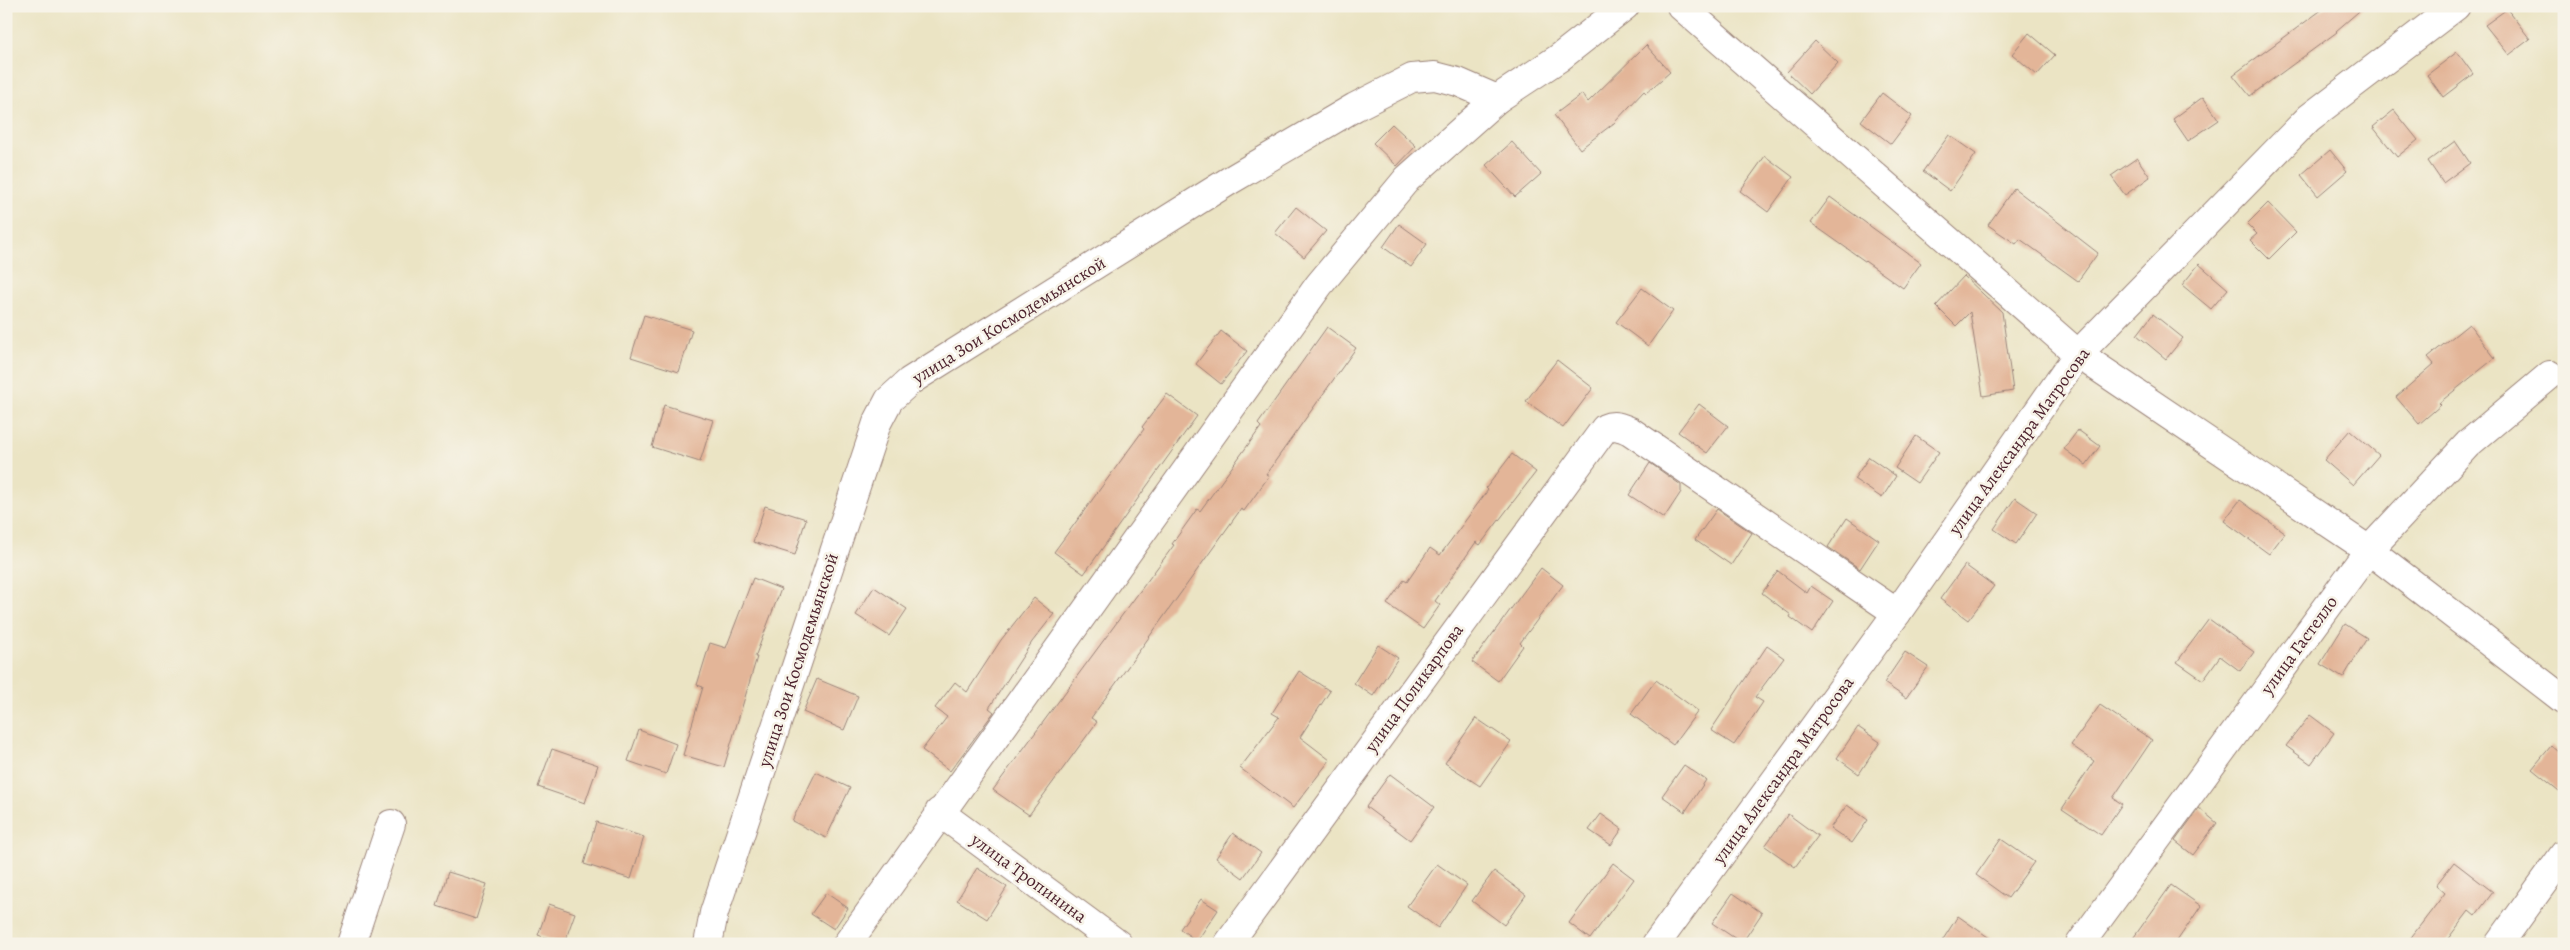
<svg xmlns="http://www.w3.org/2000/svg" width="2570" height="950" viewBox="0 0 2570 950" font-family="Alegreya,serif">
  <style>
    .building { fill: #e3b598 }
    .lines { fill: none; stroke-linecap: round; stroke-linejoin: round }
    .minor-casing { stroke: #9a8278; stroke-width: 30 }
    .minor { stroke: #fff; stroke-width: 28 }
    .labels { text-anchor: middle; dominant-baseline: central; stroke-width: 5; stroke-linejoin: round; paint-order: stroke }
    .street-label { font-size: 18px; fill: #4a1f2b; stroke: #f7f3e8 }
  </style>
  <rect width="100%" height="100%" fill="#f7f3e8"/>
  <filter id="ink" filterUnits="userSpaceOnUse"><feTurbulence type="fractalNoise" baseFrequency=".02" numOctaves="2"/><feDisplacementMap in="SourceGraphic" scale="10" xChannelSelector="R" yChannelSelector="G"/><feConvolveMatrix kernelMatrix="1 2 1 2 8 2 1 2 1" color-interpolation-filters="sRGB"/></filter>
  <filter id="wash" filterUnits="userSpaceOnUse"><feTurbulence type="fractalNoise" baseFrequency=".0096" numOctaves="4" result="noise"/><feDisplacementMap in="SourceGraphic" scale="20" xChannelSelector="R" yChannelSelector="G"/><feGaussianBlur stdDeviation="1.12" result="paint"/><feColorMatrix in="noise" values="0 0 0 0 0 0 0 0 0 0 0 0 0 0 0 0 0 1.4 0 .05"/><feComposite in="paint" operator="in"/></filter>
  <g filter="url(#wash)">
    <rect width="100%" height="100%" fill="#ebe4c4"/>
    <g id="blocks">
      <g class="building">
        <path d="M 2327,6 L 2365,6 L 2336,31 L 2337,32 L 2250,96 L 2233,75 Z"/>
        <path d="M 2507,9 L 2530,39 L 2509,55 L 2485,25 Z"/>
        <path d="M 2029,33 L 2055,55 L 2037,75 L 2012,54 Z"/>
        <path d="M 1815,41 L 1838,63 L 1810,94 L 1787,72 Z"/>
        <path d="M 1646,45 L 1670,72 L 1646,93 L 1644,91 L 1614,123 L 1580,149 L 1554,115 L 1582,94 L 1588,102 Z"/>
        <path d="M 2457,52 L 2473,74 L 2443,97 L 2427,75 Z"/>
        <path d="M 1882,93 L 1912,116 L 1891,144 L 1861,121 Z"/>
        <path d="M 2203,97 L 2219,120 L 2188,141 L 2173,119 Z"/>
        <path d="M 2394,110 L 2418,140 L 2397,157 L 2373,127 Z"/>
        <path d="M 1392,124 L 1416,146 L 1397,166 L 1373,143 Z"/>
        <path d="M 1949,135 L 1976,154 L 1950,191 L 1923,171 Z"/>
        <path d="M 2455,141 L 2470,163 L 2443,183 L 2428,161 Z"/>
        <path d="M 1512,142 L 1541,174 L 1515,197 L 1486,165 Z"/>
        <path d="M 2330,150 L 2347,171 L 2318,196 L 2301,175 Z"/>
        <path d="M 1765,156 L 1793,177 L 1768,212 L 1740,191 Z"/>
        <path d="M 2137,158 L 2150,177 L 2125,195 L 2111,176 Z"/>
        <path d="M 2014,188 L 2098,253 L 2078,281 L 2020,239 L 2016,244 L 1988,225 Z"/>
        <path d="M 1830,197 L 1921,263 L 1903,288 L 1811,223 Z"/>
        <path d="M 2268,203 L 2296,232 L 2269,259 L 2250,240 L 2257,234 L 2247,224 Z"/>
        <path d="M 1296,207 L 1326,231 L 1304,257 L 1275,233 Z"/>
        <path d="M 1399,224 L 1427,244 L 1411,267 L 1383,247 Z"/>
        <path d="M 2199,264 L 2228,289 L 2211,309 L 2182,285 Z"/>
        <path d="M 1964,276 L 2002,312 L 2013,391 L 1983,396 L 1970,312 L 1956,326 L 1936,306 Z"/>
        <path d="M 1642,288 L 1673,311 L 1648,346 L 1616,322 Z"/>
        <path d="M 2153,314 L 2183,338 L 2166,359 L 2137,335 Z"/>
        <path d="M 644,315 L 692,330 L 679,372 L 631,357 Z"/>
        <path d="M 2469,324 L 2495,358 L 2439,403 L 2441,405 L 2419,424 L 2396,397 L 2434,364 L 2428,357 Z"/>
        <path d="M 1327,327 L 1356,348 L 1266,474 L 1269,476 L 1244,511 L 1241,509 L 1091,718 L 1097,722 L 1029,815 L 993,790 L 1174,545 L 1172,544 L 1197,509 L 1200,511 L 1261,427 L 1258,424 Z"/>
        <path d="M 1221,331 L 1247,351 L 1221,384 L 1196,364 Z"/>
        <path d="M 1557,360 L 1593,388 L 1563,428 L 1526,401 Z"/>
        <path d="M 1167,394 L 1197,416 L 1084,574 L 1054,552 L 1144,429 L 1142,427 Z"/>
        <path d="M 1699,404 L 1728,426 L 1707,453 L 1678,432 Z"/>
        <path d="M 664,405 L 713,420 L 700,462 L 652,447 Z"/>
        <path d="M 2078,430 L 2100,446 L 2086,465 L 2064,449 Z"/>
        <path d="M 2350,430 L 2379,455 L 2353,485 L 2324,460 Z"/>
        <path d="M 1916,436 L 1939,452 L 1917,483 L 1895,468 Z"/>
        <path d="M 1512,454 L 1536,472 L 1480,545 L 1476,542 L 1435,601 L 1440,605 L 1423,629 L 1387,604 L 1404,580 L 1407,582 L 1430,548 L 1440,555 L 1488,490 L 1486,488 Z"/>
        <path d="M 1869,457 L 1896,476 L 1882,498 L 1854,479 Z"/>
        <path d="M 1650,463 L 1681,485 L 1681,492 L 1664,518 L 1629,495 Z"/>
        <path d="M 2015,498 L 2037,513 L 2016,544 L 1994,529 Z"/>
        <path d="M 2240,500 L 2285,533 L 2269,554 L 2224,521 Z"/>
        <path d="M 765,506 L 806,519 L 795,555 L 753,542 Z"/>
        <path d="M 1717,509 L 1752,533 L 1731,565 L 1695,540 Z"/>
        <path d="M 1847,518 L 1879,540 L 1860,569 L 1828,547 Z"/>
        <path d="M 1965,565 L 1994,586 L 1968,620 L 1940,599 Z"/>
        <path d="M 1541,568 L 1563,585 L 1520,643 L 1523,646 L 1498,681 L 1472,662 Z"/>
        <path d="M 1778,571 L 1807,593 L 1811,586 L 1833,601 L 1812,633 L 1790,617 L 1791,615 L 1762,593 Z"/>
        <path d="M 753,578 L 781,589 L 755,657 L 757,657 L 724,767 L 683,755 L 703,687 L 697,685 L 710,643 L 726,648 Z"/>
        <path d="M 874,587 L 907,609 L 889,636 L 856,615 Z"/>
        <path d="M 1034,598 L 1054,614 L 1032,642 L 989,708 L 994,712 L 950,771 L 922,750 L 947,717 L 935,708 L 955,682 L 967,692 L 1001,640 Z"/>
        <path d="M 2209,619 L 2254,652 L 2240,671 L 2220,656 L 2203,680 L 2177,662 Z"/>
        <path d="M 2345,624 L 2367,638 L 2343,678 L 2320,664 Z"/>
        <path d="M 1378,645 L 1398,658 L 1373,696 L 1354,683 Z"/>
        <path d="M 1767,646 L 1784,658 L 1755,697 L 1763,702 L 1734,745 L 1711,730 Z"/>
        <path d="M 1905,652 L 1928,667 L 1906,698 L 1884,683 Z"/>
        <path d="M 1299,671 L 1330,691 L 1300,737 L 1330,760 L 1293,808 L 1240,768 L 1279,717 L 1272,713 Z"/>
        <path d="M 817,679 L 858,696 L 844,730 L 803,712 Z"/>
        <path d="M 1656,680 L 1698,711 L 1673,745 L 1631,714 Z"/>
        <path d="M 2100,705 L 2152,740 L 2113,798 L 2122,804 L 2101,835 L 2062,809 L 2094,761 L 2071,745 Z"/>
        <path d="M 2310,715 L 2334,733 L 2311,764 L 2286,746 Z"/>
        <path d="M 1476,718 L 1511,742 L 1480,786 L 1445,763 Z"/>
        <path d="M 1858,727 L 1880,742 L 1859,774 L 1837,758 Z"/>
        <path d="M 639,730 L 676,744 L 666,774 L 628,761 Z"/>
        <path d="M 2551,746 L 2564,757 L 2564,795 L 2532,769 Z"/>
        <path d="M 552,749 L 598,765 L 585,803 L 538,787 Z"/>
        <path d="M 1684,765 L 1706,780 L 1685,812 L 1662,796 Z"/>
        <path d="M 816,772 L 850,788 L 826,838 L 792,821 Z"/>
        <path d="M 1390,774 L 1434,807 L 1410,840 L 1366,807 Z"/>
        <path d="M 1847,805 L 1868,820 L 1852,843 L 1830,828 Z"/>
        <path d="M 2199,808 L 2217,823 L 2193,855 L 2175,841 Z"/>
        <path d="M 1601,814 L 1622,829 L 1611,845 L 1589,830 Z"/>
        <path d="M 1788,814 L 1818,836 L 1795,867 L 1765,846 Z"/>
        <path d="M 596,822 L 644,837 L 631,879 L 584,864 Z"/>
        <path d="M 1233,833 L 1261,853 L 1243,878 L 1216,858 Z"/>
        <path d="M 2001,839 L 2034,862 L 2008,898 L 1976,875 Z"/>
        <path d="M 2454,862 L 2493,892 L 2475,916 L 2469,911 L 2444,944 L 2406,944 L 2445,893 L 2436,885 Z"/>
        <path d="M 1613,863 L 1634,879 L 1590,939 L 1569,923 Z"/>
        <path d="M 1437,864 L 1467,885 L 1438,928 L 1407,906 Z"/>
        <path d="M 977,868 L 1007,887 L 987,919 L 957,900 Z"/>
        <path d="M 1494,871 L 1526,895 L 1504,925 L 1472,901 Z"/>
        <path d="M 448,872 L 487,884 L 476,919 L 437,906 Z"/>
        <path d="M 2171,885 L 2201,906 L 2175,944 L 2129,944 Z"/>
        <path d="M 826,893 L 848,908 L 834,929 L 811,914 Z"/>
        <path d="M 1733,893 L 1762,913 L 1742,943 L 1712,923 Z"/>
        <path d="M 1201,899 L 1218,910 L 1197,941 L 1180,929 Z"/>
        <path d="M 549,904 L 575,913 L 564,944 L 538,935 Z"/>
        <path d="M 1958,916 L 1998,944 L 1940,944 Z"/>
      </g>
    </g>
  </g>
  <g filter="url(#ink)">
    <use href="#blocks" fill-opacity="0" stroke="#9a8278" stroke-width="1"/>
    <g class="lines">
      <g class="minor-casing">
        <g id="minor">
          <path d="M 1681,6 L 2078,354 L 2369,550 L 2564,700"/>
          <path d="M 939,812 L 1118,944"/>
          <path d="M 351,944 L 391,824"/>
          <path d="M 708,944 L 714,913 L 877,423 L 889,400 L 910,381 L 1229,181 L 1355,107 L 1412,78 L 1435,76 L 1458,82 L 1497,99 L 1559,58 L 1625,6"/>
          <path d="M 847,944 L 1319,285 L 1407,179 L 1497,99"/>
          <path d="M 1228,944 L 1605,428 C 1614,424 1621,427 1630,431 L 1897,613"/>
          <path d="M 1656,944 L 1897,613 L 2078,354 L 2309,118 L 2456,6"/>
          <path d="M 2080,944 L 2369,550 L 2468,444 L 2550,375"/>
          <path d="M 2499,944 L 2564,854"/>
        </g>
      </g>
      <use href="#minor" class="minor"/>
    </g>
  </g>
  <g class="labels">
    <g class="street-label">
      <text transform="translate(1009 320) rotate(-32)">улица Зои Космодемьянской</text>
      <text transform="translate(2019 441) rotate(-54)">улица Александра Матросова</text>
      <text transform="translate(2299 645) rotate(-54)">улица Гастелло</text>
      <text transform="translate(798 660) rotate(-72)">улица Зои Космодемьянской</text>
      <text transform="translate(1414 688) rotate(-54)">улица Поликарпова</text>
      <text transform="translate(1783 770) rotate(-54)">улица Александра Матросова</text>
      <text transform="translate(1029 878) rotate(36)">улица Тропинина</text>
    </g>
  </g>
  <rect width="2570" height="950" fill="none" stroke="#f7f3e8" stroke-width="25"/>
</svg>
